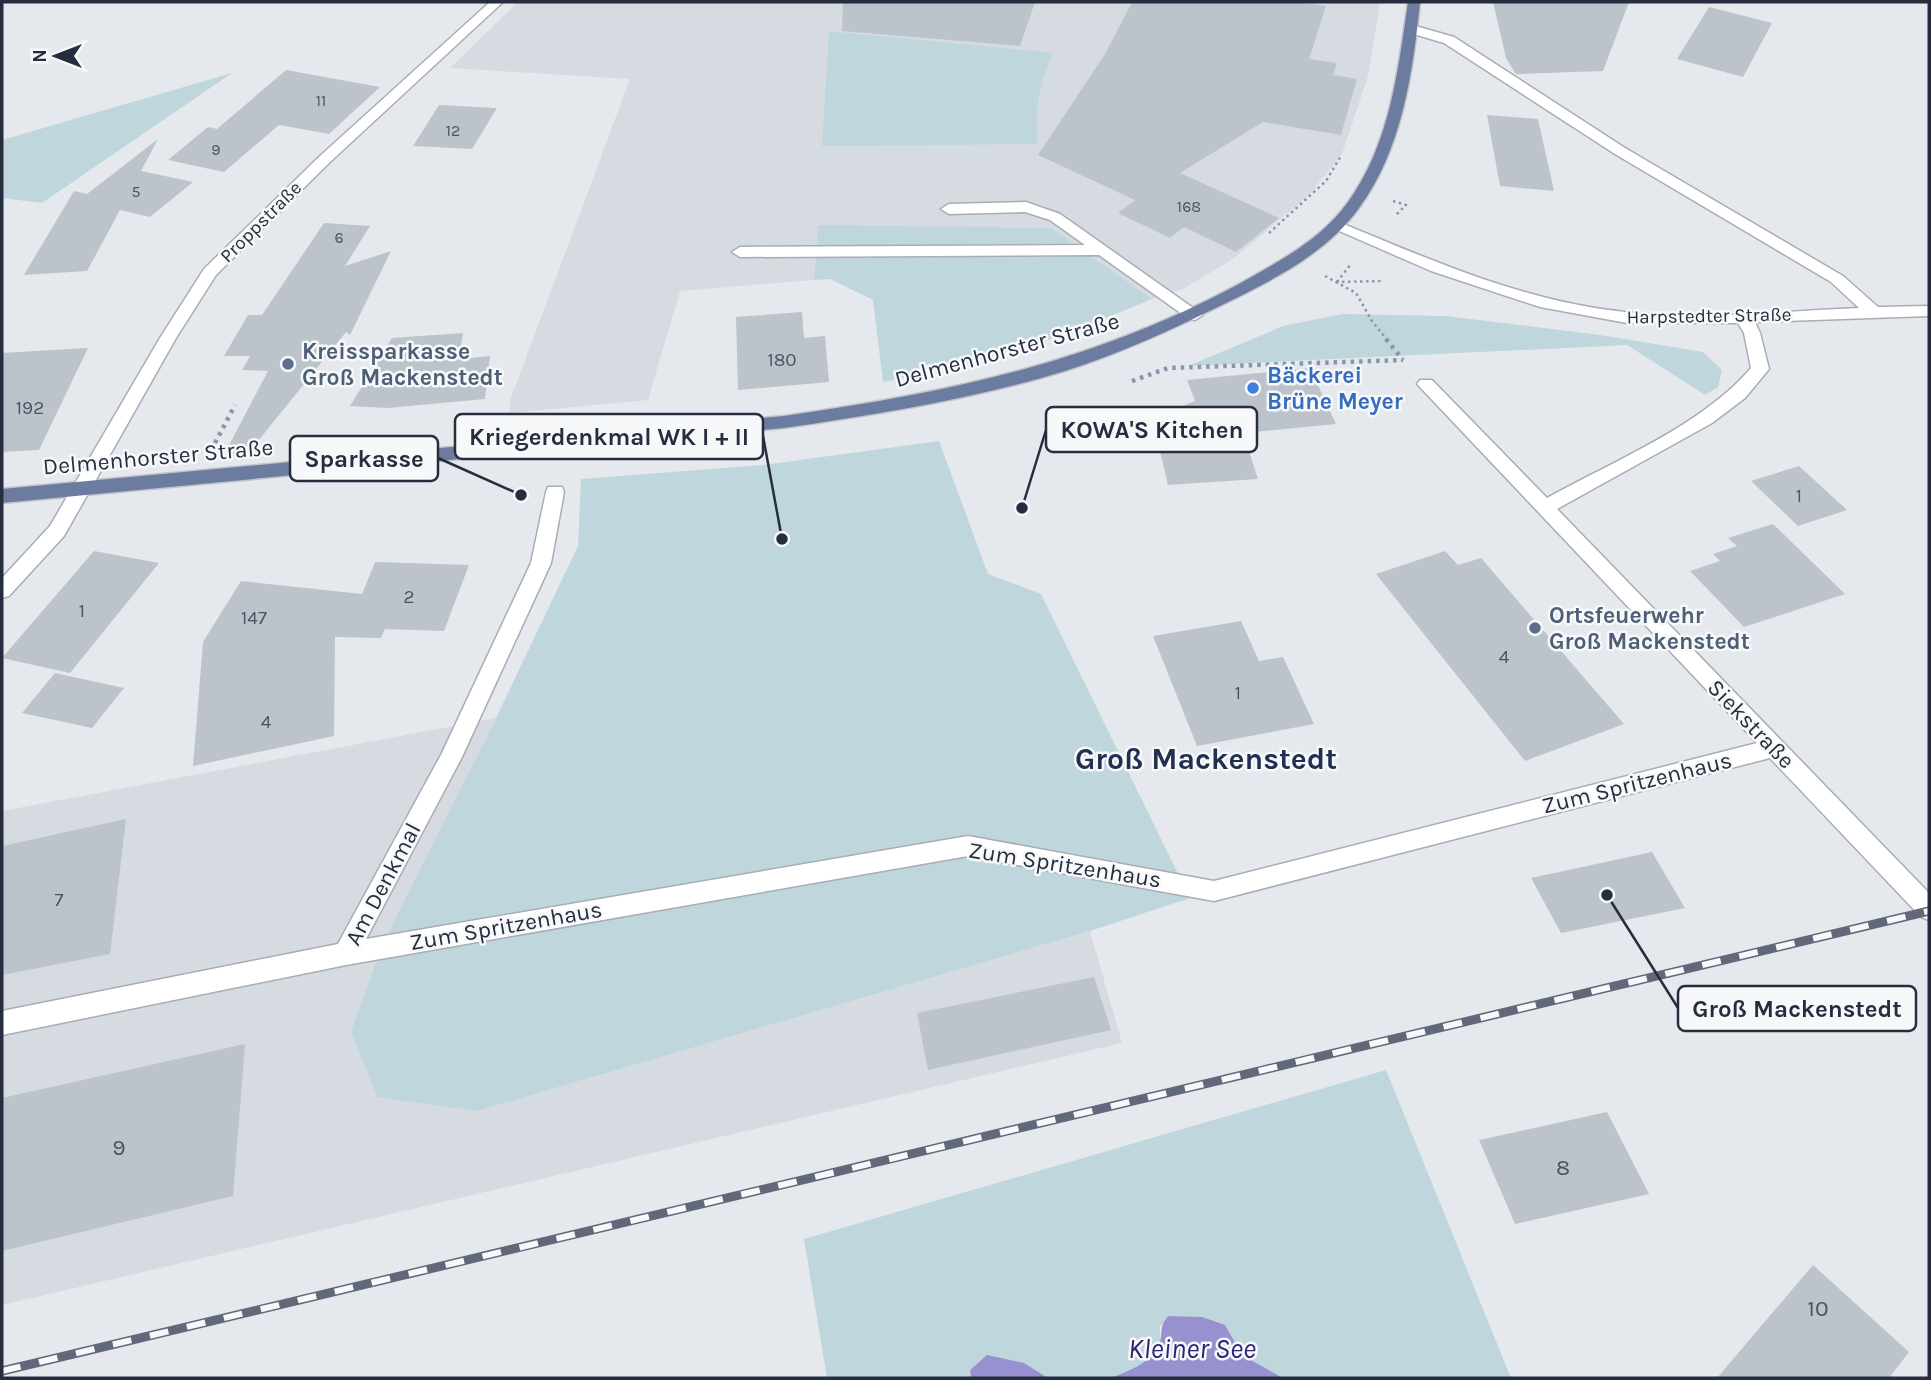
<svg xmlns="http://www.w3.org/2000/svg" width="1931" height="1380" viewBox="0 0 1931 1380" font-family="Karla,sans-serif">
  <style>
    .built { fill: #d6dbe1; fill-rule: evenodd }
    .green { fill: #c0d6dd }
    .water { fill: #9891cf }
    .building { fill: #bdc3cb }
    .lines { fill: none; stroke-linecap: round; stroke-linejoin: round }
    .minor-casing { stroke: #a8adb5; stroke-width: 3 }
    .major-casing { stroke: #c2c4c9; stroke-width: 3 }
    .path-far1 { stroke: #8796af; stroke-width: 2.5; stroke-dasharray: 2.5 3.5; stroke-linecap: butt }
    .path { stroke: #8796af; stroke-width: 4.5; stroke-dasharray: 3.5 5; stroke-linecap: butt }
    .minor { fill: #fff; fill-rule: evenodd }
    .major { fill: #6c7ca0; fill-rule: evenodd }
    .rail-casing { stroke: #60687a; stroke-width: 9 }
    .rail { stroke: #f6f8fa; stroke-width: 6; stroke-dasharray: 19; stroke-linecap: butt }
    .service-dot { fill: #5c6f8a; stroke: #f6f8fa; stroke-width: 2.5 }
    .shop-dot { fill: #3f7fe0; stroke: #f6f8fa; stroke-width: 2.5 }
    .labels { text-anchor: middle; dominant-baseline: central; stroke-width: 5; stroke-linejoin: round; paint-order: stroke }
    .far-number-label { font-size: 16px; fill: #4b5262 }
    .far-street-label { font-size: 19px; fill: #252d3f; stroke: #f6f8fa }
    .number-label { font-size: 19px; fill: #4b5262 }
    .street-label { font-size: 23px; fill: #252d3f; stroke: #f6f8fa }
    .service-label { font-size: 23px; font-weight: bold; fill: #4e5e75; stroke: #f6f8fa; text-anchor: start }
    .shop-label { font-size: 23px; font-weight: bold; fill: #366cbe; stroke: #f6f8fa; text-anchor: start }
    .near-number-label { font-size: 23px; fill: #4b5262 }
    .near-water-label { font-size: 28px; font-style: italic; fill: #2c2278; stroke: #f6f8fa }
    .district-label { font-size: 30px; font-weight: bold; fill: #222f50; stroke: #f6f8fa }
    .leader { fill: none; stroke: #252d3f; stroke-width: 2.5 }
    .callout-dot { fill: #252d3f; stroke: #f6f8fa; stroke-width: 2.5 }
    .callout { fill: #f6f8fa; stroke: #252d3f; stroke-width: 2.5 }
    .callout-label { font-size: 24px; text-anchor: middle; font-weight: bold; fill: #252d3f }
  </style>
  <rect width="100%" height="100%" fill="#e5e9ed"/>
  <g class="built">
    <path d="M 518,2 L 1380,2 L 1368,76 L 1342,154 L 1309,195 L 1233,259 L 1183,289 L 1152,299 L 1051,228 L 818,226 L 814,280 L 680,291 L 648,400 L 509,413 L 511,398 L 630,79 L 450,68 ZM 829,31 L 1053,54 L 1038,90 L 1035,116 L 1038,144 Z"/>
    <path d="M 496,718 L 383,943 L 477,1111 L 1090,931 L 1122,1043 L 2,1305 L 2,811 Z"/>
  </g>
  <g class="green">
    <path d="M 829,31 L 1053,53 C 1039,88 1034,107 1038,144 L 822,146 Z"/>
    <path d="M 232,73 L 42,203 L 2,198 L 2,140 Z"/>
    <path d="M 818,225 L 1051,228 L 1152,299 L 1062,336 L 954,367 L 883,382 L 873,300 L 830,279 L 814,280 Z"/>
    <path d="M 1342,314 L 1446,316 L 1600,335 L 1703,352 L 1722,370 L 1718,387 L 1705,395 L 1627,345 L 1188,366 L 1283,326 Z"/>
    <path d="M 939,441 L 988,574 L 1041,594 L 1190,898 L 1090,931 L 477,1111 L 377,1097 L 351,1032 L 383,943 L 496,718 L 578,546 L 581,479 L 763,465 Z"/>
    <path d="M 1386,1070 L 1511,1378 L 1283,1378 L 1242,1355 L 1224,1325 L 1160,1325 L 1160,1343 L 1141,1365 L 1111,1378 L 1048,1378 L 1024,1363 L 970,1369 L 971,1378 L 827,1378 L 804,1239 Z"/>
  </g>
  <g class="water">
    <path d="M 1168,1316 L 1202,1317 L 1225,1325 L 1242,1355 L 1283,1378 L 1111,1378 C 1128,1371 1154,1362 1160,1342 C 1163,1330 1159,1328 1168,1316 Z"/>
    <path d="M 987,1355 L 1024,1363 L 1048,1378 L 971,1378 L 970,1370 Z"/>
  </g>
  <g class="building">
    <path d="M 843,2 L 1035,2 L 1020,46 L 842,31 Z"/>
    <path d="M 1132,2 L 1297,2 L 1326,6 L 1309,59 L 1337,63 L 1333,75 L 1357,79 L 1341,135 L 1263,122 L 1180,173 L 1279,218 L 1236,252 L 1184,227 L 1170,238 L 1118,213 L 1135,200 L 1038,155 L 1105,54 Z"/>
    <path d="M 1493,2 L 1629,2 L 1603,71 L 1516,74 L 1506,58 Z"/>
    <path d="M 1709,7 L 1772,23 L 1743,77 L 1677,59 Z"/>
    <path d="M 286,70 L 380,87 L 329,134 L 279,125 L 224,172 L 168,160 L 208,127 L 217,129 Z"/>
    <path d="M 439,105 L 497,108 L 472,149 L 413,146 Z"/>
    <path d="M 1487,115 L 1538,119 L 1554,191 L 1500,186 Z"/>
    <path d="M 158,139 L 141,171 L 193,182 L 150,217 L 120,210 L 87,271 L 24,275 L 74,191 L 87,194 Z"/>
    <path d="M 324,223 L 370,226 L 345,266 L 391,251 L 350,335 L 346,332 L 242,461 L 226,451 L 268,371 L 242,370 L 250,356 L 224,356 L 248,315 L 262,315 Z"/>
    <path d="M 802,312 L 804,338 L 825,336 L 829,382 L 738,390 L 736,317 Z"/>
    <path d="M 463,333 L 459,359 L 490,356 L 485,399 L 388,408 L 350,406 L 392,338 Z"/>
    <path d="M 88,348 L 39,450 L 2,452 L 2,353 Z"/>
    <path d="M 1310,368 L 1336,424 L 1243,433 L 1258,479 L 1168,485 L 1152,418 L 1195,401 L 1187,380 Z"/>
    <path d="M 1799,466 L 1847,510 L 1798,526 L 1751,481 Z"/>
    <path d="M 1773,524 L 1845,594 L 1744,627 L 1690,571 L 1720,561 L 1713,554 L 1737,546 L 1728,538 Z"/>
    <path d="M 94,551 L 159,563 L 70,673 L 2,658 Z"/>
    <path d="M 1445,551 L 1458,565 L 1481,558 L 1624,724 L 1525,761 L 1376,574 Z"/>
    <path d="M 375,562 L 469,565 L 444,631 L 385,629 L 381,638 L 335,637 L 334,736 L 193,766 L 203,642 L 241,581 L 362,594 Z"/>
    <path d="M 1241,621 L 1259,661 L 1283,657 L 1314,724 L 1197,746 L 1153,636 Z"/>
    <path d="M 55,673 L 124,688 L 92,728 L 22,713 Z"/>
    <path d="M 126,819 L 110,954 L 2,975 L 2,846 Z"/>
    <path d="M 1652,852 L 1685,908 L 1561,933 L 1531,878 Z"/>
    <path d="M 1094,977 L 1111,1030 L 928,1070 L 917,1013 Z"/>
    <path d="M 245,1044 L 233,1196 L 2,1251 L 2,1098 Z"/>
    <path d="M 1607,1112 L 1649,1194 L 1515,1224 L 1479,1140 Z"/>
    <path d="M 1813,1265 L 1909,1352 L 1889,1378 L 1717,1378 Z"/>
  </g>
  <g class="lines">
    <g class="minor-casing">
      <g id="minor">
        <path d="M 490,2 L 503,2 L 330,162 L 216,275 L 176,338 L 64,536 L 9,596 L 2,598 L 2,578 L 50,526 L 160,338 L 204,269 L 320,156 Z"/>
        <path d="M 1412,25 L 1454,37 L 1625,148 L 1843,276 L 1878,307 L 1929,306 L 1929,316 L 1755,322 L 1760,333 L 1769,369 L 1745,398 L 1712,423 L 1557,509 L 1929,893 L 1929,920 L 1921,917 L 1770,758 L 1214,901 L 968,856 L 346,965 L 2,1035 L 2,1011 L 338,944 L 442,753 L 531,563 L 546,492 L 548,487 L 562,487 L 564,492 L 551,563 L 462,757 L 366,939 L 968,836 L 1214,881 L 1757,743 L 1417,384 L 1420,380 L 1432,380 L 1547,498 C 1612,462 1703,425 1751,368 L 1744,333 L 1738,323 L 1627,323 L 1540,307 L 1431,271 L 1328,226 L 1331,223 L 1341,223 C 1433,261 1526,302 1625,312 C 1702,321 1782,311 1859,308 L 1831,282 L 1615,154 L 1444,43 L 1407,32 L 1407,26 Z"/>
        <path d="M 1026,202 L 1060,214 L 1203,315 L 1195,320 L 1189,319 L 1099,255 L 740,257 L 732,252 L 740,247 L 1085,245 L 1050,220 L 1025,212 L 949,214 L 941,209 L 949,204 Z"/>
      </g>
    </g>
    <g class="major-casing">
      <path id="major" d="M 1408,2 L 1420,2 C 1413,72 1402,150 1359,208 C 1326,254 1271,281 1222,305 C 1171,330 1119,354 1065,371 C 973,399 879,414 784,428 L 2,503 L 2,489 L 784,416 C 947,393 1092,363 1239,284 C 1278,262 1321,240 1348,202 C 1390,144 1398,71 1408,2 Z"/>
    </g>
    <g class="path-far1">
      <path d="M 1393,201 L 1406,205 L 1395,216"/>
      <path d="M 1269,233 L 1326,181 L 1341,156"/>
      <path d="M 1325,276 L 1356,293 L 1372,321 L 1388,341"/>
      <path d="M 1336,282 L 1384,281"/>
      <path d="M 1337,282 L 1351,264"/>
    </g>
    <g class="path">
      <path d="M 1386,339 L 1403,360"/>
      <path d="M 1132,381 L 1168,368 L 1403,360"/>
      <path d="M 215,443 L 235,405"/>
    </g>
    <use href="#minor" class="minor"/>
    <use href="#major" class="major"/>
    <g class="rail-casing">
      <path id="rail" d="M 2,1371 L 1929,911"/>
    </g>
    <use href="#rail" class="rail"/>
  </g>
  <g class="service-dot">
    <circle cx="288" cy="364" r="7"/>
    <circle cx="1535" cy="628" r="7"/>
  </g>
  <circle class="shop-dot" cx="1253" cy="388" r="7"/>
  <g class="labels">
    <g class="far-number-label">
      <text x="321" y="100">11</text>
      <text x="453" y="130">12</text>
      <text x="216" y="149">9</text>
      <text x="136" y="191">5</text>
      <text x="1189" y="206">168</text>
      <text x="339" y="237">6</text>
    </g>
    <g class="far-street-label">
      <text transform="translate(261 222) rotate(-45)">Proppstraße</text>
      <text transform="translate(1709 316) rotate(-1)">Harpstedter Straße</text>
    </g>
    <g class="number-label">
      <text x="782" y="360">180</text>
      <text x="30" y="408">192</text>
      <text x="1799" y="496">1</text>
      <text x="409" y="597">2</text>
      <text x="82" y="611">1</text>
      <text x="254" y="618">147</text>
      <text x="1504" y="657">4</text>
      <text x="1238" y="693">1</text>
      <text x="266" y="722">4</text>
      <text x="59" y="900">7</text>
    </g>
    <g class="street-label">
      <text transform="translate(1007 350) rotate(-15)">Delmenhorster Straße</text>
      <text transform="translate(158 457) rotate(-5)">Delmenhorster Straße</text>
      <text transform="translate(1751 724) rotate(46)">Siekstraße</text>
      <text transform="translate(1637 783) rotate(-14)">Zum Spritzenhaus</text>
      <text transform="translate(1065 865) rotate(9)">Zum Spritzenhaus</text>
      <text transform="translate(383 884) rotate(-62)">Am Denkmal</text>
      <text transform="translate(506 926) rotate(-10)">Zum Spritzenhaus</text>
    </g>
    <g class="service-label">
      <text x="302" y="351">Kreissparkasse<tspan x="302" dy="26">Groß Mackenstedt</tspan></text>
      <text x="1549" y="615">Ortsfeuerwehr<tspan x="1549" dy="26">Groß Mackenstedt</tspan></text>
    </g>
    <g class="shop-label">
      <text x="1267" y="375">Bäckerei<tspan x="1267" dy="26">Brüne Meyer</tspan></text>
    </g>
    <g class="near-number-label">
      <text x="119" y="1147">9</text>
      <text x="1563" y="1167">8</text>
      <text x="1818" y="1308">10</text>
    </g>
    <g class="near-water-label">
      <text x="1192" y="1348">Kleiner See</text>
    </g>
    <g class="district-label">
      <text x="1206" y="759">Groß Mackenstedt</text>
    </g>
  </g>
  <path class="leader" d="M1022 508L1046 430M782 539L763 436M521 495L438 458M1607 895L1678 1008"/>
  <g class="callout-dot">
    <circle cx="1022" cy="508" r="7"/>
    <circle cx="782" cy="539" r="7"/>
    <circle cx="521" cy="495" r="7"/>
    <circle cx="1607" cy="895" r="7"/>
  </g>
  <g class="callout">
    <rect x="1046" y="407" width="211" height="45" rx="7"/>
    <rect x="455" y="414" width="308" height="45" rx="7"/>
    <rect x="290" y="436" width="148" height="45" rx="7"/>
    <rect x="1678" y="986" width="238" height="45" rx="7"/>
  </g>
  <g class="callout-label">
    <text x="1152" y="438">KOWA'S Kitchen</text>
    <text x="609" y="445">Kriegerdenkmal WK I + II</text>
    <text x="364" y="467">Sparkasse</text>
    <text x="1797" y="1017">Groß Mackenstedt</text>
  </g>
  <rect width="1931" height="1380" fill="none" stroke="#252d3f" stroke-width="7"/>
  <g transform="translate(56 56) rotate(270)" stroke="#f6f8fa" stroke-width="5" paint-order="stroke">
  <path d="M0-5L12 26L0 18L-12 26Z" fill="#252d3f"/>
  <text y="-10" font-size="19" font-weight="bold" text-anchor="middle" fill="#252d3f">N</text>
  </g>
</svg>
